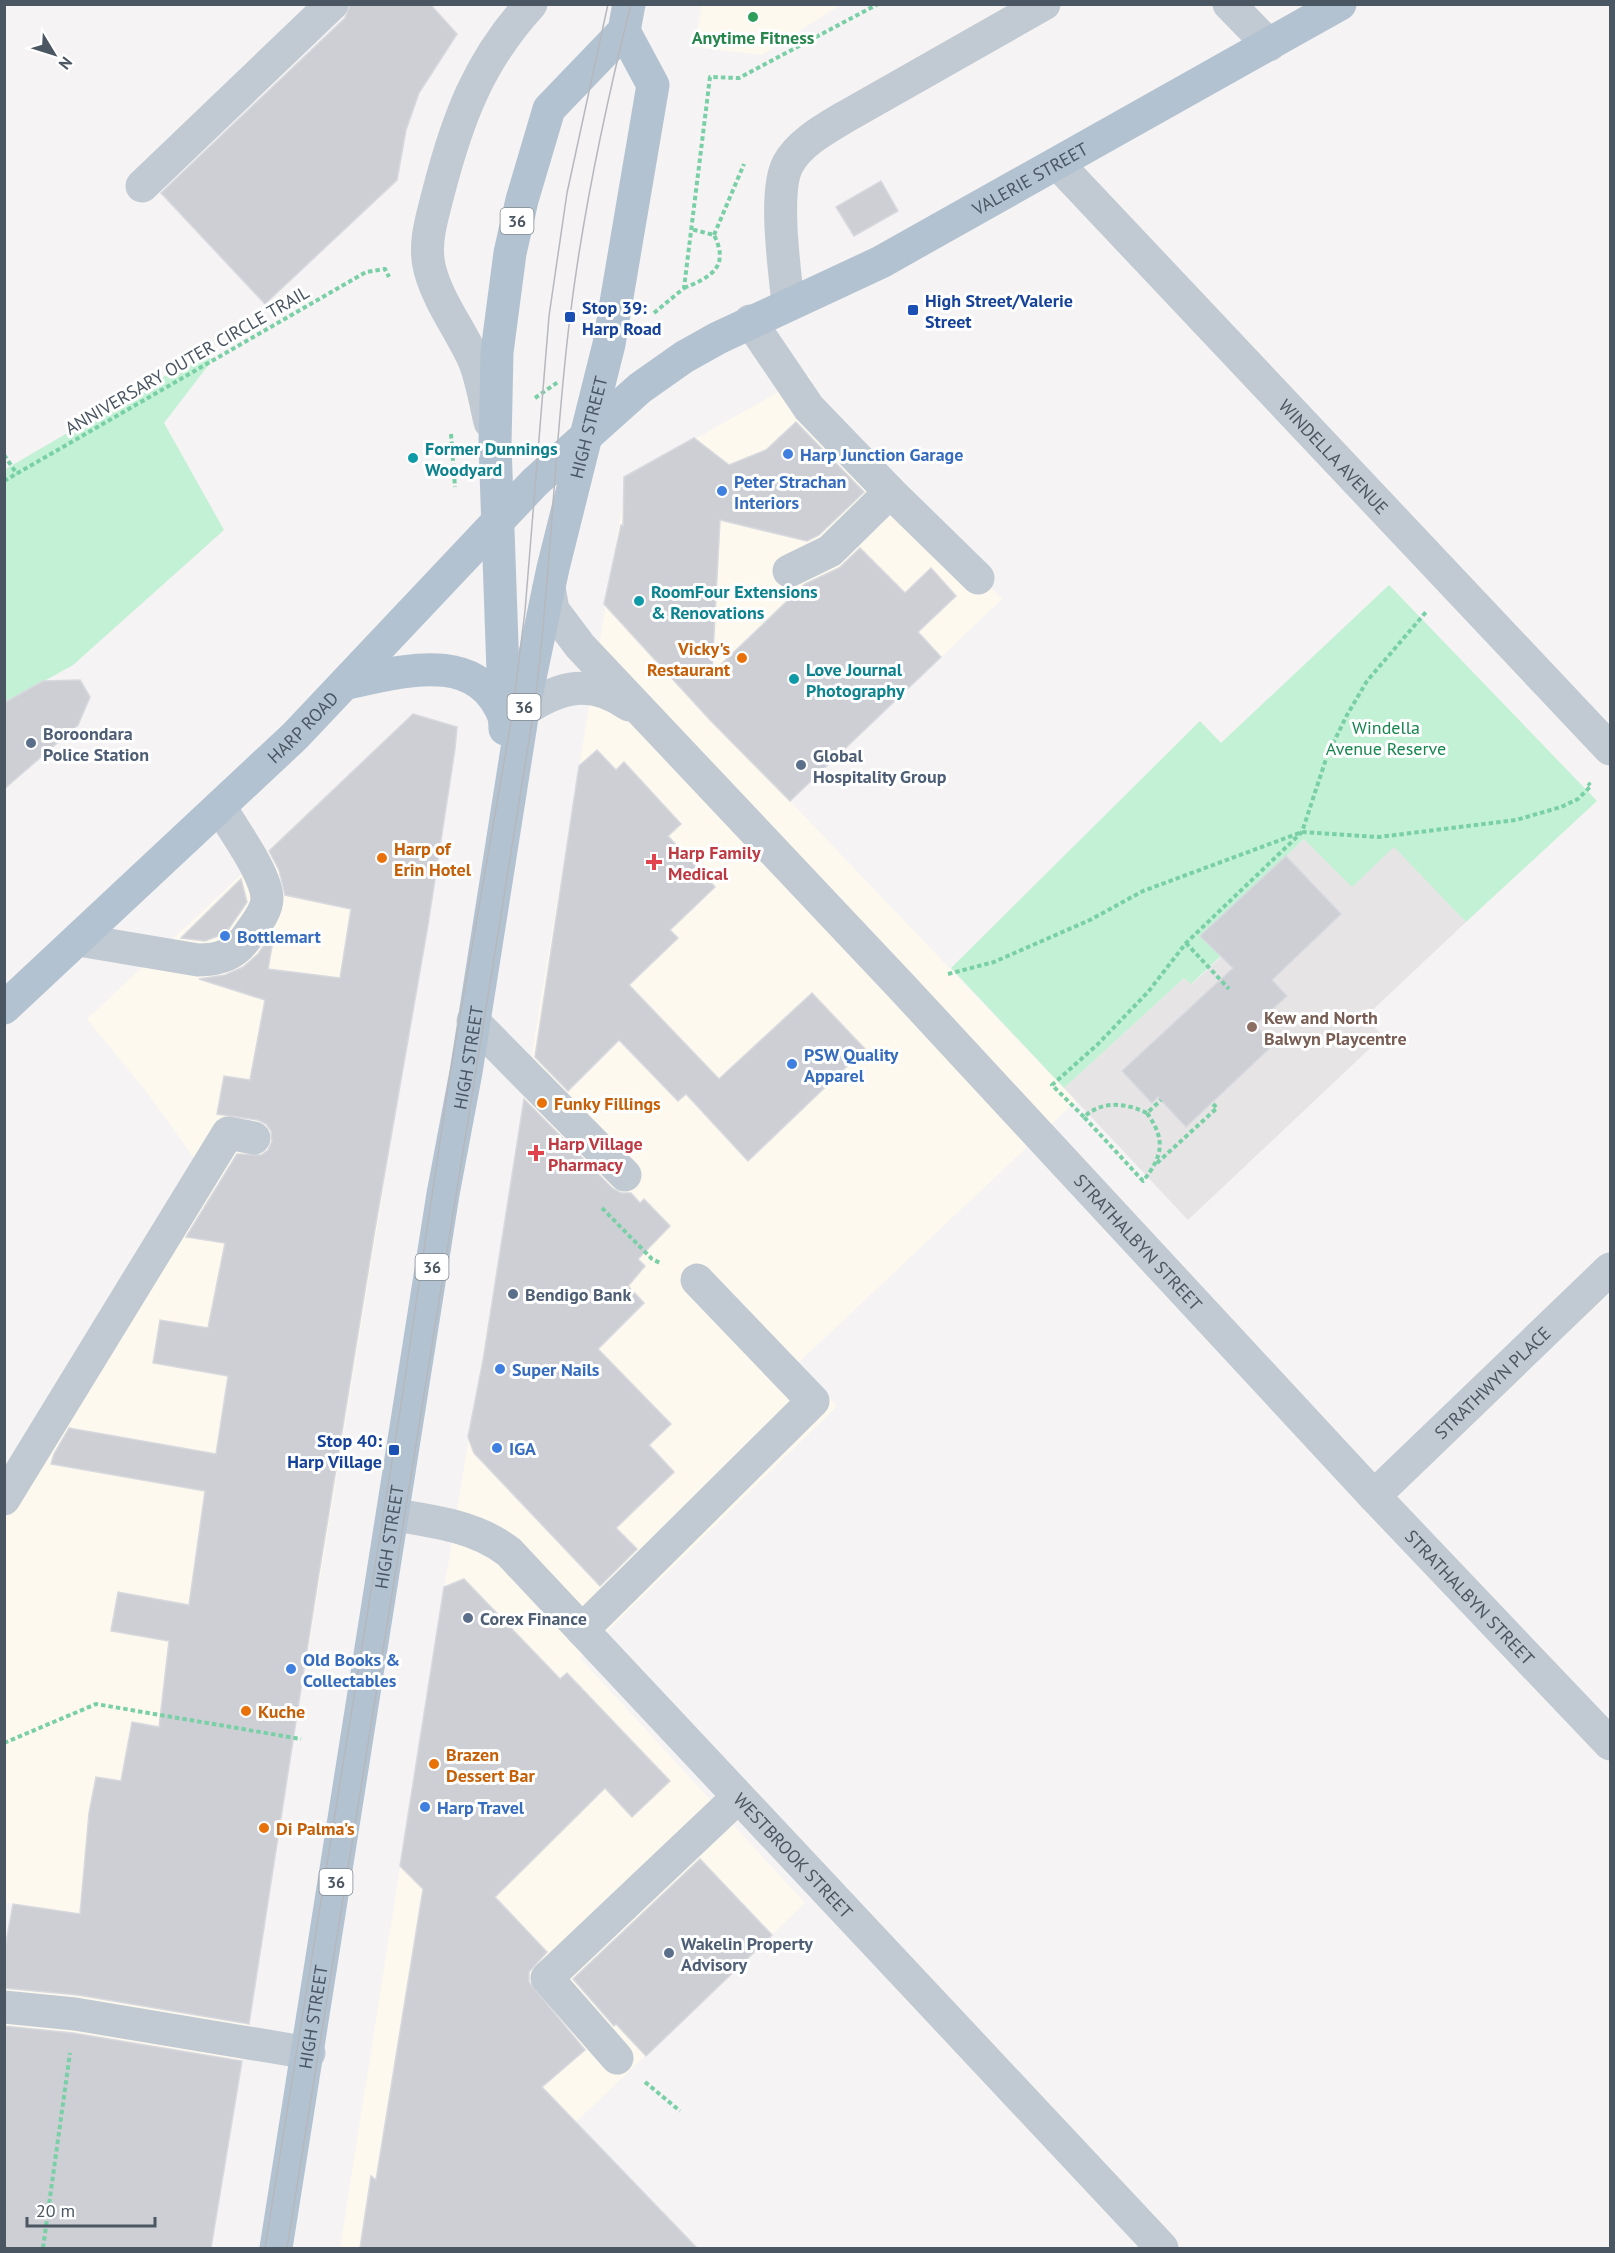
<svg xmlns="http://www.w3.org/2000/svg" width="1615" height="2253" viewBox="0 0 1615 2253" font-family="'PT Sans',sans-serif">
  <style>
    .commercial { fill: #fdf9ef }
    .education { fill: #e6e4e5 }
    .green { fill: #c3f1d5 }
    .building { fill: #cdcfd5; stroke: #d7d9de; stroke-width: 1.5 }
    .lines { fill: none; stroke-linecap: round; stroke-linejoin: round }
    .path { stroke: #7ad0a6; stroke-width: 4; stroke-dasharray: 4.5 3; stroke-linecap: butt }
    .minor { stroke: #c1cad2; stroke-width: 33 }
    .major { stroke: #b3c2d1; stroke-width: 33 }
    .tram { stroke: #b5b8bd; stroke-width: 1.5 }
    .leisure-dot { fill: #2e9e5b; stroke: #fff; stroke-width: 2 }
    .transit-dot { fill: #1a4fb4; stroke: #fff; stroke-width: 2 }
    .shop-dot { fill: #3f7fe0; stroke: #fff; stroke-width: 2 }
    .culture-dot { fill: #0f9aa8; stroke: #fff; stroke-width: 2 }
    .food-dot { fill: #e8710a; stroke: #fff; stroke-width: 2 }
    .service-dot { fill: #5c6f8a; stroke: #fff; stroke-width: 2 }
    .health-dot { fill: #e0444e; stroke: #fff; stroke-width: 2 }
    .education-dot { fill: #8d6e63; stroke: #fff; stroke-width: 2 }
    .labels { text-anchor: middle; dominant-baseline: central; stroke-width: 6; stroke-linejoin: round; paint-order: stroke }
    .shield { fill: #fff; stroke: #808990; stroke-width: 1.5 }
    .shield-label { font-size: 16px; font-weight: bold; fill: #4a5661 }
    .leisure-label { font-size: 18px; font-weight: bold; fill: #27864d; stroke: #fff }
    .street-label { font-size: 18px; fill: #4a5661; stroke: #fff }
    .transit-label { font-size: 18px; font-weight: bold; fill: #164399; stroke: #fff; text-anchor: start }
    .culture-label { font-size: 18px; font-weight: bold; fill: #0d838f; stroke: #fff; text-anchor: start }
    .shop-label { font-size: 18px; font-weight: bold; fill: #366cbe; stroke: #fff; text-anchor: start }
    .food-label { font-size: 18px; font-weight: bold; fill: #c56008; stroke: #fff; text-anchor: start }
    .park-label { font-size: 18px; fill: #17864f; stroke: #fff }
    .service-label { font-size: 18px; font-weight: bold; fill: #4e5e75; stroke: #fff; text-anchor: start }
    .health-label { font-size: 18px; font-weight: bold; fill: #be3a42; stroke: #fff; text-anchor: start }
    .education-label { font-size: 18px; font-weight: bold; fill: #785e54; stroke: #fff; text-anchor: start }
  </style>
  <rect width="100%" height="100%" fill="#f5f3f3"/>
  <g class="commercial">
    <path d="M 702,5 L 702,4 L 840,5 L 762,55 L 694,47 Z"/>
    <path d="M 809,375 L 823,412 L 1002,599 L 790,801 L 1076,1101 L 797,1364 L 837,1406 L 580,1658 L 805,1903 L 576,2122 L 697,2248 L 340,2248 L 440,1614 L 624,494 L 661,458 Z"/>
    <path d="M 413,714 L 457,727 L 455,749 L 211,2248 L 5,2248 L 4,1953 L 12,1904 L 4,1902 L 5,1471 L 194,1158 L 149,1095 L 87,1019 Z"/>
  </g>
  <path class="education" d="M 1304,839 L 1394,846 L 1466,922 L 1365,1017 L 1383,1036 L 1188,1220 L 1064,1088 L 1184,978 L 1192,984 L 1221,957 L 1200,936 Z"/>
  <g class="green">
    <path d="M 211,349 L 210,363 L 164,423 L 224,530 L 73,665 L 5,703 L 4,470 Z"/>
    <path d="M 1389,585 L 1597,801 L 1466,922 L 1394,847 L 1352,887 L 1304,839 L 1201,936 L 1221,956 L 1191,984 L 1184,978 L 1064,1088 L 951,968 L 1200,721 L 1221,743 Z"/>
  </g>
  <g class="building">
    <path d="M 350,4 L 430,4 L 457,34 L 419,93 L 406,130 L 397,180 L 265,304 L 161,193 L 345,18 Z"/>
    <path d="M 881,181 L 898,211 L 854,236 L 836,207 Z"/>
    <path d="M 796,422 L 864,492 L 819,535 L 807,541 L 720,520 L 712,673 L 805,584 L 839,568 L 860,548 L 905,593 L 931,568 L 956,596 L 918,632 L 941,657 L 790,801 L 710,720 L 604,604 L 621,525 L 623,526 L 624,477 L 694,438 L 729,465 L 766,450 Z"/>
    <path d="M 80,680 L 90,697 L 78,725 L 4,789 L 4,703 L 43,681 Z"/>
    <path d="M 413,714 L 457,727 L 455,749 L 428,925 L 375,1229 L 317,1586 L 249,2024 L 78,1995 L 4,1988 L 4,1953 L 13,1904 L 80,1914 L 89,1813 L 96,1777 L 121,1781 L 132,1722 L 159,1727 L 169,1641 L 111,1631 L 118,1592 L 189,1605 L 205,1491 L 51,1464 L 54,1454 L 69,1428 L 216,1454 L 228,1376 L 153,1363 L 160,1320 L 208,1328 L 225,1243 L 186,1237 L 237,1154 L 261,1155 L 268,1150 L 272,1141 L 271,1131 L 266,1124 L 258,1120 L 217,1114 L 224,1076 L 250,1080 L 265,1000 L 199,979 L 225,975 L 243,967 L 258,954 L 275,929 L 268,969 L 340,978 L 351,909 L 285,895 L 279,870 L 269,851 Z"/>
    <path d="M 597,750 L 616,770 L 624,762 L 681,824 L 668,836 L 715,887 L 670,930 L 678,938 L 629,985 L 719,1079 L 812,993 L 865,1049 L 748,1161 L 686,1094 L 678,1101 L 619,1040 L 568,1091 L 535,1057 L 579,766 Z"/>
    <path d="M 1286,856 L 1341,914 L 1272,980 L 1287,996 L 1255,1025 L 1273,1045 L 1186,1127 L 1158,1097 L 1152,1103 L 1122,1071 L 1233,968 L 1200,936 Z"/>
    <path d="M 241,879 L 247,902 L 226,933 L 205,941 L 181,938 Z"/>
    <path d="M 524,1099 L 612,1188 L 621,1193 L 631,1193 L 640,1203 L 644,1199 L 670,1226 L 638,1259 L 645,1266 L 628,1286 L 644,1303 L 598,1349 L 671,1424 L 649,1445 L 674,1472 L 616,1528 L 637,1549 L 600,1586 L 474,1453 L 468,1437 L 483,1360 Z"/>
    <path d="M 464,1579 L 560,1679 L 567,1673 L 670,1781 L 632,1817 L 605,1788 L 495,1897 L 547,1952 L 529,1972 L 529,1982 L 585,2050 L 542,2087 L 697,2248 L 360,2248 L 371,2176 L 376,2180 L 423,1889 L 400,1866 L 444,1587 Z"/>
    <path d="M 700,1859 L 772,1935 L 646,2056 L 616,2024 L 614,2026 L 573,1979 Z"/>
    <path d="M 4,2026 L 73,2033 L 242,2061 L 211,2248 L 4,2248 Z"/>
  </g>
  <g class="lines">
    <g class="path">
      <path d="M 714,235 L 744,164"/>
      <path d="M 684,288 C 711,277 730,267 714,235 L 691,229"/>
      <path d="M 654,313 L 684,288 L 710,77 L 739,78 L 878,4"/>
      <path d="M 535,398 L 558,382"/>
      <path d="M 451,434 L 455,487"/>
      <path d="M 4,455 L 17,474"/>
      <path d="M 4,481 L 366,272 L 385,269 L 389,277"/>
      <path d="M 1186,943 L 1229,989"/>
      <path d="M 948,974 L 994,962 L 1090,920 L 1143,891 L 1302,832 L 1379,837 L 1516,820 L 1561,807 L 1578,799 L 1591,786 L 1588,783"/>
      <path d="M 1147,1113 C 1166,1140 1163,1156 1143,1181 L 1084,1117 C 1102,1100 1127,1103 1147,1113 L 1161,1100"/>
      <path d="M 1084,1117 L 1052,1085 L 1097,1045 L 1148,992 L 1186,943 L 1302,832 L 1327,756 L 1347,715 L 1367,681 L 1426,612"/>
      <path d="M 1157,1163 L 1217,1108 L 1212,1103"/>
      <path d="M 602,1208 L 652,1259 L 662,1264"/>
      <path d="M 4,1743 L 96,1704 L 301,1739"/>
      <path d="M 645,2082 L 680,2111"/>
      <path d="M 43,2248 L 70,2053"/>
    </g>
    <g class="minor">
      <path d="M 1229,4 L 1269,45"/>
      <path id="s1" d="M 1058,164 L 1610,749"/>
      <path d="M 142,186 L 332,4"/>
      <path d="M 788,304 C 785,272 773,191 788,164 C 799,143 825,129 845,117 L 1044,4"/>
      <path d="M 750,321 L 809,408 L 890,492 L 978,578"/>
      <path d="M 490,422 C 485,401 482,380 474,360 C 461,331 438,301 430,270 C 423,245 432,218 438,194 C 457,120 478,62 531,4"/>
      <path d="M 789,571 L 830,551 L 890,492"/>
      <path id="s2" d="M 549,587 L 553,610 L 580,646 L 901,986 L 1374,1496 L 1610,1744"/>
      <path d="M 523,711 C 560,686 591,678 629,705"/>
      <path d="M 79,940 L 198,960 C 221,960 236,954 249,934 C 256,924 267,911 267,898 C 266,873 233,830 221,808"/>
      <path d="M 473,1021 L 625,1175"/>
      <path id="s3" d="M 1374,1496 L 1610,1269"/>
      <path d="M 4,1499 L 228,1133 L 254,1138"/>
      <path id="s4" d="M 394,1515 C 434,1521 477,1527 509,1552 L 1162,2248"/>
      <path d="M 582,1630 L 813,1401 L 697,1280"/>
      <path d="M 4,2007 L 75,2014 L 309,2053"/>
      <path d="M 617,2058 L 547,1978 L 738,1797"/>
    </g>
    <g class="major">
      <path d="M 347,683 C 404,671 479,648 505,719"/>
      <path d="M 505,729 L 495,444 L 497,352 L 510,253 L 522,200 L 549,109 L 624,31 L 629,4"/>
      <path id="s5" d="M 4,1008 L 295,736 L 535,482 L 640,388 L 684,357 L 718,338 L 881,262 L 1340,4"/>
      <path id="s6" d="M 276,2248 L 443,1194 L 466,1072 L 523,711 L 553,568 L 609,344 L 653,85 L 624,31"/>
    </g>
    <g class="tram">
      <path d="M 265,2248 L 401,1405 L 450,1074 L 512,716 L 525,611 L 549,316 L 567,193 L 608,4"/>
      <path d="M 287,2248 L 535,703 C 551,575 554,445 570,317 C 583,211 605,108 631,4"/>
    </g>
  </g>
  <circle class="leisure-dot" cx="753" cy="17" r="6"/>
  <g class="transit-dot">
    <rect x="907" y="304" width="12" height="12" rx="3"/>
    <rect x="564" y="311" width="12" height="12" rx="3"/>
    <rect x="388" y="1444" width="12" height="12" rx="3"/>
  </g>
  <g class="shop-dot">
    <circle cx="788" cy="454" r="6"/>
    <circle cx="722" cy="491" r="6"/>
    <circle cx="225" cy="936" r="6"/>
    <circle cx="792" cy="1064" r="6"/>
    <circle cx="500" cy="1369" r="6"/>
    <circle cx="497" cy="1448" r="6"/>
    <circle cx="291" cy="1669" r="6"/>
    <circle cx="425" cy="1807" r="6"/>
  </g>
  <g class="culture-dot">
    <circle cx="413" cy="458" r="6"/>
    <circle cx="639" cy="601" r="6"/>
    <circle cx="794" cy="679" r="6"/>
  </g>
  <g class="food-dot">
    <circle cx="742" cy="658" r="6"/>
    <circle cx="382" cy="858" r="6"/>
    <circle cx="542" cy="1103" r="6"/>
    <circle cx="246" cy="1711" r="6"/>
    <circle cx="434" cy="1764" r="6"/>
    <circle cx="264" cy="1828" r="6"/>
  </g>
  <g class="service-dot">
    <circle cx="31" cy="743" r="6"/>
    <circle cx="801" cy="765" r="6"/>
    <circle cx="513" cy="1294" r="6"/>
    <circle cx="468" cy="1618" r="6"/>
    <circle cx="669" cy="1953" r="6"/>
  </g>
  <g class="health-dot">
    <path d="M651 853h6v6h6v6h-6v6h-6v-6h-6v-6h6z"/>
    <path d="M533 1144h6v6h6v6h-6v6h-6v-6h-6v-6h6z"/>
  </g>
  <circle class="education-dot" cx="1252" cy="1027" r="6"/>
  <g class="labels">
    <g class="shield">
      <rect x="500.5" y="208" width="33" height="26" rx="4.5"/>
      <rect x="507.5" y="694" width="33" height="26" rx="4.5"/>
      <rect x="415.5" y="1254" width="33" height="26" rx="4.5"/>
      <rect x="319.5" y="1869" width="33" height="26" rx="4.5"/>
    </g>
    <g class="shield-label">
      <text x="517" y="221">36</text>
      <text x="524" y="707">36</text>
      <text x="432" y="1267">36</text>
      <text x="336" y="1882">36</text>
    </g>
    <g class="leisure-label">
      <text x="753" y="37">Anytime Fitness</text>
    </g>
    <g class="street-label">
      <text stroke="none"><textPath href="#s5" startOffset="1332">VALERIE STREET</textPath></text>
      <text transform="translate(187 360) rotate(-30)">ANNIVERSARY OUTER CIRCLE TRAIL</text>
      <text stroke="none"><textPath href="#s6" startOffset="1848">HIGH STREET</textPath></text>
      <text stroke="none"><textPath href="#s1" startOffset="402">WINDELLA AVENUE</textPath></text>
      <text stroke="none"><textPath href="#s5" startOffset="410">HARP ROAD</textPath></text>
      <text stroke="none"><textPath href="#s6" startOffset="1206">HIGH STREET</textPath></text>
      <text stroke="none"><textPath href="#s2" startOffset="885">STRATHALBYN STREET</textPath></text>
      <text stroke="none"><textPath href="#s3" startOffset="164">STRATHWYN PLACE</textPath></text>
      <text stroke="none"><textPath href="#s6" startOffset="720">HIGH STREET</textPath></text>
      <text stroke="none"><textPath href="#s2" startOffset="1371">STRATHALBYN STREET</textPath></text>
      <text stroke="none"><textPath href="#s4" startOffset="538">WESTBROOK STREET</textPath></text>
      <text stroke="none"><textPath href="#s6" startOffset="234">HIGH STREET</textPath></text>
    </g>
    <g class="transit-label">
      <text x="925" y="300">High Street/Valerie<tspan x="925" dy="21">Street</tspan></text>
      <text x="582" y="307">Stop 39:<tspan x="582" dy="21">Harp Road</tspan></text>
      <text x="382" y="1440" text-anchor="end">Stop 40:<tspan x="382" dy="21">Harp Village</tspan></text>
    </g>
    <g class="culture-label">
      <text x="425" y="448">Former Dunnings<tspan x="425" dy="21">Woodyard</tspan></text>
      <text x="651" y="591">RoomFour Extensions<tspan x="651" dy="21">&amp; Renovations</tspan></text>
      <text x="806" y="669">Love Journal<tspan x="806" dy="21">Photography</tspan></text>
    </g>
    <g class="shop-label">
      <text x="800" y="454">Harp Junction Garage</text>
      <text x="734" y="481">Peter Strachan<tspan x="734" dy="21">Interiors</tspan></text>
      <text x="237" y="936">Bottlemart</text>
      <text x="804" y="1054">PSW Quality<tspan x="804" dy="21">Apparel</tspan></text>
      <text x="512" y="1369">Super Nails</text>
      <text x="509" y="1448">IGA</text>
      <text x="303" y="1659">Old Books &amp;<tspan x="303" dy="21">Collectables</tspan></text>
      <text x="437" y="1807">Harp Travel</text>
    </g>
    <g class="food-label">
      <text x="730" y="648" text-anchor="end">Vicky's<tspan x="730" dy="21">Restaurant</tspan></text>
      <text x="394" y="848">Harp of<tspan x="394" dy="21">Erin Hotel</tspan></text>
      <text x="554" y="1103">Funky Fillings</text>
      <text x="258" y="1711">Kuche</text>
      <text x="446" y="1754">Brazen<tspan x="446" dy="21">Dessert Bar</tspan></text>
      <text x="276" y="1828">Di Palma's</text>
    </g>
    <g class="park-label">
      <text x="1386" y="727">Windella<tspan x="1386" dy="21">Avenue Reserve</tspan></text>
    </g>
    <g class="service-label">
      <text x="43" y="733">Boroondara<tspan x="43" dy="21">Police Station</tspan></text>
      <text x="813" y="755">Global<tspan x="813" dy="21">Hospitality Group</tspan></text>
      <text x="525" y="1294">Bendigo Bank</text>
      <text x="480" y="1618">Corex Finance</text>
      <text x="681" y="1943">Wakelin Property<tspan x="681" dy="21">Advisory</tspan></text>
    </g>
    <g class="health-label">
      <text x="668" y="852">Harp Family<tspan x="668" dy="21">Medical</tspan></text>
      <text x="548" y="1143">Harp Village<tspan x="548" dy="21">Pharmacy</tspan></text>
    </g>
    <g class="education-label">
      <text x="1264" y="1017">Kew and North<tspan x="1264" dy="21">Balwyn Playcentre</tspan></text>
    </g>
  </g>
  <rect width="1615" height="2253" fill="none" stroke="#4a5661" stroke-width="12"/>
  <g transform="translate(54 54) rotate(128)" stroke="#ffffff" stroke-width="4.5" paint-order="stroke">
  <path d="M0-4.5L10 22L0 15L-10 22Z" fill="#4a5661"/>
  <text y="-9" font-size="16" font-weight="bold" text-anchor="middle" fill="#4a5661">N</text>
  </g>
  <path d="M27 2217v9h128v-9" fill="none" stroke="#4a5661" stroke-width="3"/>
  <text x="36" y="2217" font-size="18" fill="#4a5661" stroke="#ffffff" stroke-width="4.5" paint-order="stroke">20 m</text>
</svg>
